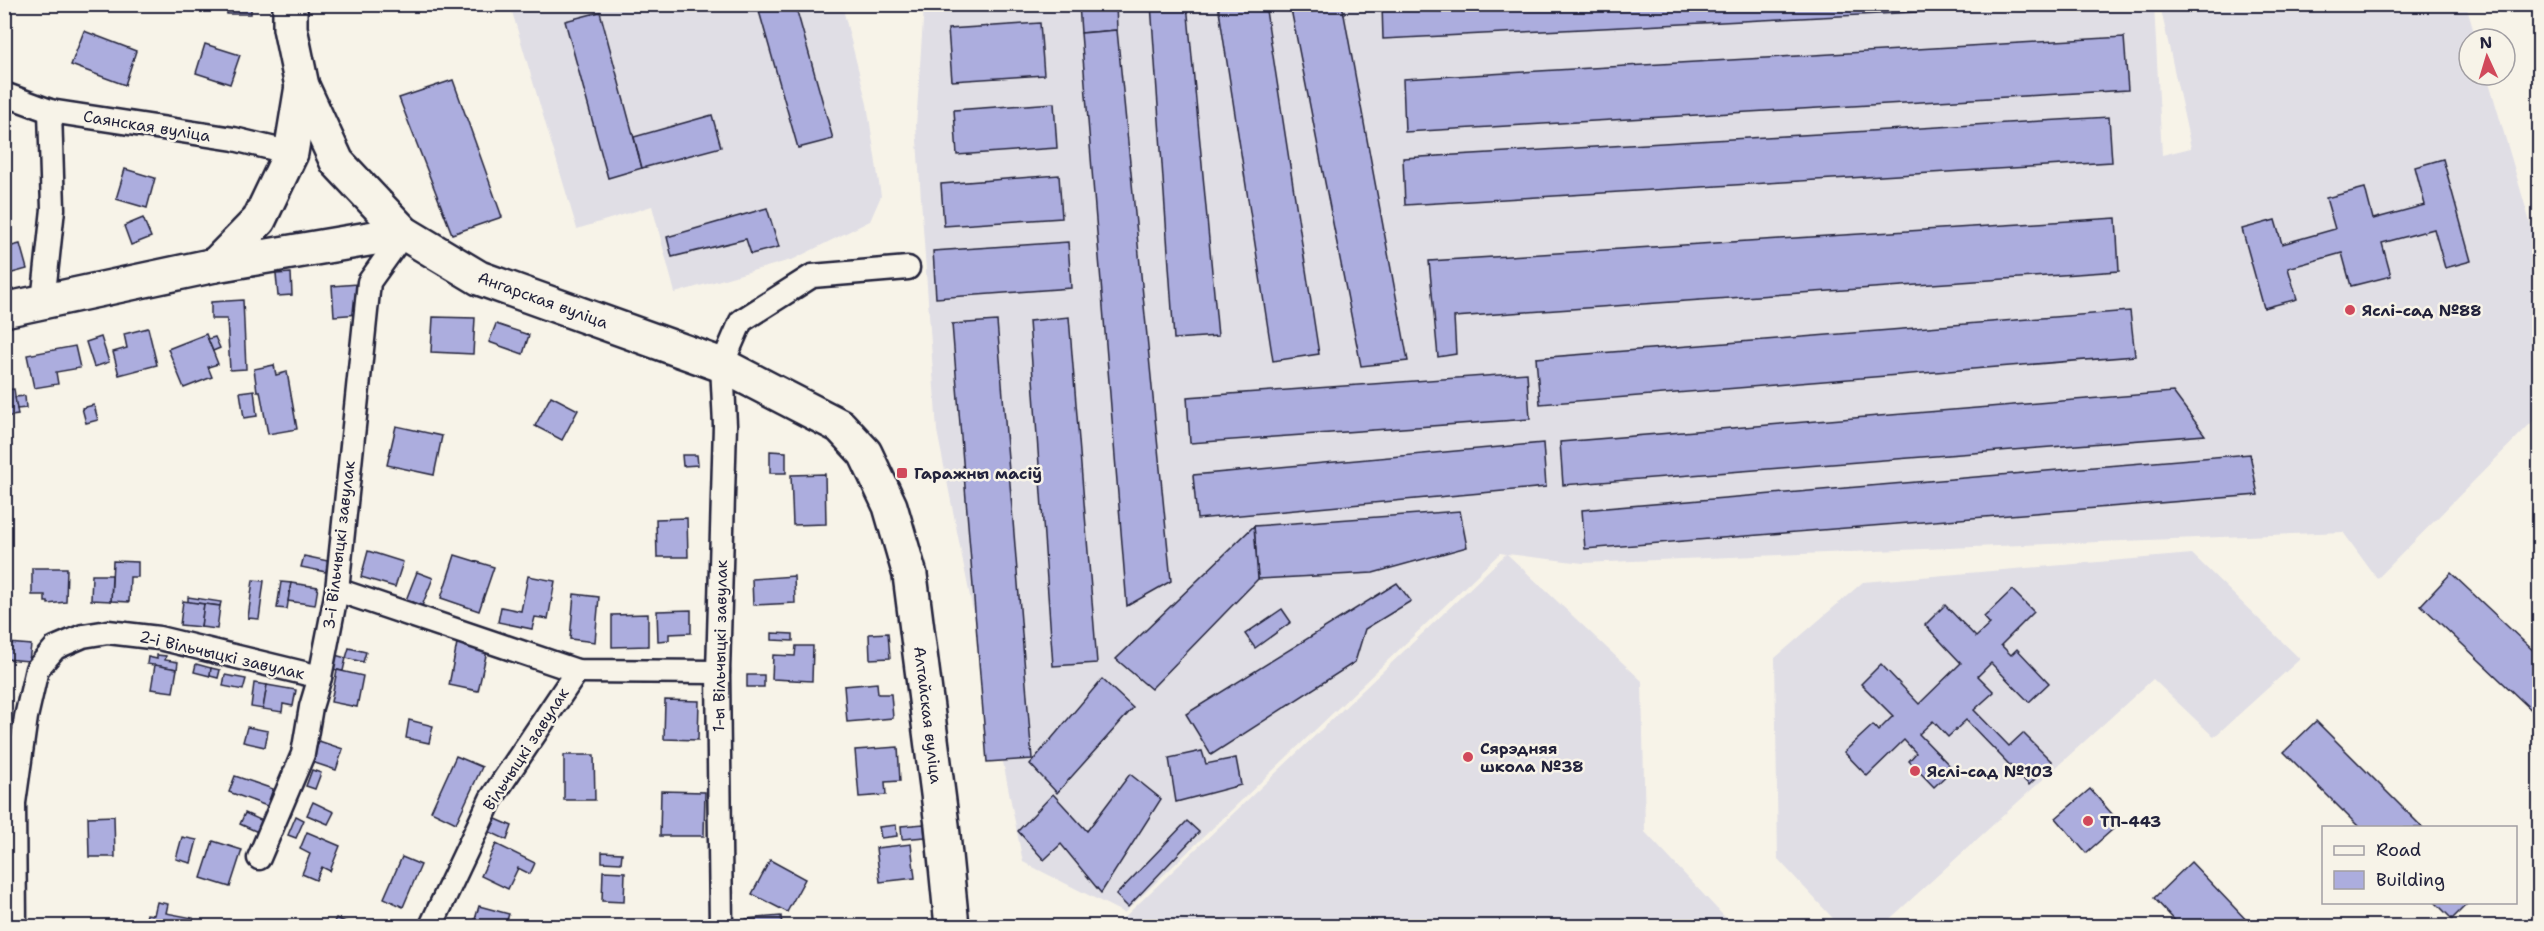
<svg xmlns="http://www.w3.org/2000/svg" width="2544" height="931" viewBox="0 0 2544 931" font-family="'Shantell Sans',sans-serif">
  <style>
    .built { fill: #e0dee5 }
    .building { fill: #acadde; stroke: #22223b; stroke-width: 1.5 }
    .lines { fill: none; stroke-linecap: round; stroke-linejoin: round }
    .street-casing { stroke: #22223b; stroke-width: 27 }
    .secondary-casing { stroke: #22223b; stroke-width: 38 }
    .street { stroke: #f7f3e8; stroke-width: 22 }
    .secondary { stroke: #f7f3e8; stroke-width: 33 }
    .poi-dot { fill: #d1495b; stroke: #f7f3e8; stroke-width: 2 }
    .labels { text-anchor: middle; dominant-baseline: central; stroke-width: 5; stroke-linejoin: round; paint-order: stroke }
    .street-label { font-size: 16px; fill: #22223b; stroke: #f7f3e8 }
    .poi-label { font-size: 16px; font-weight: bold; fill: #22223b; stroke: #f7f3e8; text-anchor: start }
  </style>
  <rect width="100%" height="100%" fill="#f7f3e8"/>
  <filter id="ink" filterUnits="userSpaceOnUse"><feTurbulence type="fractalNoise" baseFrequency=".0167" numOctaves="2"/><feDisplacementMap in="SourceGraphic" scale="12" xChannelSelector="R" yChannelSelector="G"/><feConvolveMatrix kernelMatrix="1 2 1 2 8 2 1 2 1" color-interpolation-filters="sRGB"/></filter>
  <g filter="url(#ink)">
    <g class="built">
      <path d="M 513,4 L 842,5 L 867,104 L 881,196 L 870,221 L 794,259 L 675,293 L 652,206 L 577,229 L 510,5 Z"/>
      <path d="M 924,5 L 2154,5 L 2162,155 L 2191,148 L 2160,5 L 2466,5 L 2476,39 L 2469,39 L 2469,75 L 2487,75 L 2539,253 L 2539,415 L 2377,579 L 2343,532 L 1583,563 L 1507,554 L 1642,681 L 1645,832 L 1733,926 L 1115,926 L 1506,554 L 1500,553 L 1124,913 L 1023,862 L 937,431 L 916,126 Z"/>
      <path d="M 2192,554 L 2300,659 L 2214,737 L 2153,679 L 1882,926 L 1840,926 L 1778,859 L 1775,658 L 1863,582 Z"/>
    </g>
    <g class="building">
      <rect x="227" y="4" width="24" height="10"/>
      <path d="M 757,4 L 795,4 L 833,139 L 798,148 Z"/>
      <path d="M 1079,4 L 1116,4 L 1117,30 L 1081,33 Z"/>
      <path d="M 1151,4 L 1187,4 L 1218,336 L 1174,339 Z"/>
      <path d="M 1218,4 L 1265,4 L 1319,354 L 1273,361 Z"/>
      <path d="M 1290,4 L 1342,4 L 1408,361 L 1361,366 Z"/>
      <path d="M 1382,4 L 2078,4 L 1383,39 Z"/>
      <path d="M 600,12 L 642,168 L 608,178 L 565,21 Z"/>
      <path d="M 1040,23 L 1044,75 L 952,81 L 948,29 Z"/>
      <path d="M 1117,30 L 1171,581 L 1127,606 L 1081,33 Z"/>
      <path d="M 84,31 L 136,51 L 125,85 L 71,65 Z"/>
      <path d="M 2124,37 L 2128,90 L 1405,132 L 1403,79 Z"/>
      <path d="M 205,44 L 240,55 L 230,84 L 196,73 Z"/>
      <path d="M 453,80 L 502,217 L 452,234 L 399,98 Z"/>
      <path d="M 1054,103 L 1057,148 L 957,155 L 954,110 Z"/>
      <path d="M 712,115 L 721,147 L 642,168 L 634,137 Z"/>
      <path d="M 2109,117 L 2112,162 L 1405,205 L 1403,158 Z"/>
      <path d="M 2443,159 L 2471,261 L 2445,268 L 2434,229 L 2382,243 L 2391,276 L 2351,286 L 2342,253 L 2288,268 L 2297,299 L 2264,308 L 2242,229 L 2275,220 L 2282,244 L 2335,229 L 2326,198 L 2365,188 L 2373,219 L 2425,205 L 2415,167 Z"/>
      <path d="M 125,169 L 155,178 L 147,208 L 116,199 Z"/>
      <path d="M 1059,175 L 1062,218 L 944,226 L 941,184 Z"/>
      <path d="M 767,208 L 779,247 L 751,254 L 746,239 L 672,257 L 667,237 Z"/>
      <path d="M 143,218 L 151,237 L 131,245 L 124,226 Z"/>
      <path d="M 2116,218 L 2119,271 L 1454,317 L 1456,354 L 1438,357 L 1429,261 Z"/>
      <path d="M 1068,242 L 1071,288 L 936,298 L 933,251 Z"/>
      <path d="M 20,244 L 27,269 L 5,275 L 4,248 Z"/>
      <path d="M 291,273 L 292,295 L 278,296 L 276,274 Z"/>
      <path d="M 358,284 L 360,314 L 334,316 L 332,286 Z"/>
      <path d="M 243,300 L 246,369 L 230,370 L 227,319 L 211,319 L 211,302 Z"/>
      <path d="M 2130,311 L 2135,356 L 1540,404 L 1536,358 Z"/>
      <path d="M 433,317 L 475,318 L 473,354 L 431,352 Z"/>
      <path d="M 1069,317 L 1097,663 L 1053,666 L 1029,321 Z"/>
      <path d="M 997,321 L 1032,759 L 987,762 L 952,324 Z"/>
      <path d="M 496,324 L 529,335 L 523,354 L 489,342 Z"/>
      <path d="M 148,328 L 157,365 L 119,375 L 113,352 L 127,348 L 124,334 Z"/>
      <path d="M 206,334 L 218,364 L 208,367 L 212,377 L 184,388 L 168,349 Z"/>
      <path d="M 101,337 L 109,362 L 94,367 L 86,342 Z"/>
      <path d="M 215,337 L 220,348 L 213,351 L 208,339 Z"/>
      <path d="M 75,346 L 80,368 L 56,372 L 58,384 L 34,388 L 27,355 Z"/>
      <path d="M 274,365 L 276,375 L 287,372 L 297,429 L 268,434 L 260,391 L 257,391 L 254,369 Z"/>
      <path d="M 1527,373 L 1530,419 L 1190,443 L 1187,397 Z"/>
      <path d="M 14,389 L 18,415 L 4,417 L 4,390 Z"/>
      <path d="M 254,390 L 257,416 L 244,418 L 240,392 Z"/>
      <path d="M 2173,392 L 2205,435 L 1563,485 L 1560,442 Z"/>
      <path d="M 25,396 L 26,408 L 17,409 L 15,397 Z"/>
      <path d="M 551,396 L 578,410 L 562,440 L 535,426 Z"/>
      <path d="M 94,405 L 98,420 L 86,423 L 82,408 Z"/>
      <path d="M 396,426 L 442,436 L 434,475 L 387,465 Z"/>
      <path d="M 1543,443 L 1546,487 L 1197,519 L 1193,475 Z"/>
      <path d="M 770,451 L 786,452 L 786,473 L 770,473 Z"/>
      <path d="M 2250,454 L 2258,495 L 1585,549 L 1582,510 Z"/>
      <path d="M 682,455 L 697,455 L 698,465 L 683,466 Z"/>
      <path d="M 825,474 L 826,524 L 793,525 L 791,475 Z"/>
      <path d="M 1460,511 L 1467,547 L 1373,573 L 1258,579 L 1254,526 Z"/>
      <path d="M 687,518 L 688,557 L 657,557 L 656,519 Z"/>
      <path d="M 1254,526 L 1258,579 L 1151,689 L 1116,659 Z"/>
      <path d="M 368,551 L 403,562 L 395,587 L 361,577 Z"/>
      <path d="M 455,555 L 494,567 L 479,611 L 441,598 Z"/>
      <path d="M 304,556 L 328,561 L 326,572 L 301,567 Z"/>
      <path d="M 113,561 L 138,562 L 138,577 L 130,577 L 129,602 L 111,601 Z"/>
      <path d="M 32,568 L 67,568 L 66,602 L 48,604 L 48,602 L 45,602 L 45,595 L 32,595 Z"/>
      <path d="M 417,572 L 433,578 L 422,606 L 406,600 Z"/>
      <path d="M 2451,573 L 2540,657 L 2540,718 L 2421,605 Z"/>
      <path d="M 92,575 L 112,575 L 111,601 L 91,600 Z"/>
      <path d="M 528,576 L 555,581 L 548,619 L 535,617 L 532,629 L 498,622 L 501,607 L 521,611 Z"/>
      <path d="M 794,576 L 795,603 L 753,605 L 752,579 Z"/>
      <path d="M 253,580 L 264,581 L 259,619 L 248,618 Z"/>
      <path d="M 281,582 L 291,583 L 287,609 L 277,608 Z"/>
      <path d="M 291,583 L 318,587 L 315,605 L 288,601 Z"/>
      <path d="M 1397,583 L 1411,601 L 1365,629 L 1355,662 L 1211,755 L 1186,714 Z"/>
      <path d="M 2012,590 L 2034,612 L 2001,645 L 2011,655 L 2017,649 L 2049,683 L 2029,702 L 1991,663 L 1978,676 L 1994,692 L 1974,710 L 2009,746 L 2023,733 L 2052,762 L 2029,785 L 1966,720 L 1948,737 L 1933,721 L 1919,734 L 1953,769 L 1934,787 L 1909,761 L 1916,753 L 1904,740 L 1867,776 L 1844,752 L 1873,725 L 1878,731 L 1893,716 L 1861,684 L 1881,664 L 1919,704 L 1961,663 L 1925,625 L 1945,605 L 1976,637 L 1990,624 L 1984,617 Z"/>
      <path d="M 574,594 L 599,597 L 595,642 L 570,639 Z"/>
      <path d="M 188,597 L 221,602 L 220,606 L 188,602 Z"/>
      <path d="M 183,601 L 204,604 L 201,627 L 180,625 Z"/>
      <path d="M 204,604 L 220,606 L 217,629 L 201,627 Z"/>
      <path d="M 1282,609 L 1291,622 L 1255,648 L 1245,634 Z"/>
      <path d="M 691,610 L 691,633 L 669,634 L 669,640 L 658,641 L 657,611 Z"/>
      <path d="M 648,614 L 648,646 L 612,647 L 612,615 Z"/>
      <path d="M 772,633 L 793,634 L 793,641 L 772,640 Z"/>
      <path d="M 888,633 L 890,658 L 870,659 L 869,634 Z"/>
      <path d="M 8,643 L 31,645 L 29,661 L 6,659 Z"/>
      <path d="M 457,643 L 487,651 L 478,691 L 449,685 Z"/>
      <path d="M 796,646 L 813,646 L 812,681 L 772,679 L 773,655 L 795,656 Z"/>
      <path d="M 349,648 L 366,652 L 363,662 L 346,658 Z"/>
      <path d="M 157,655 L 166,656 L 165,660 L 178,662 L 177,669 L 147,664 L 148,657 L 157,659 Z"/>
      <path d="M 335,655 L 346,658 L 343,671 L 332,669 Z"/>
      <path d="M 196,664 L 211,668 L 210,676 L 194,672 Z"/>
      <path d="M 155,665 L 177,669 L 173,692 L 151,689 Z"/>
      <path d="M 211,668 L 220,670 L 218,678 L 210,676 Z"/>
      <path d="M 337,670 L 363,676 L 357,707 L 331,702 Z"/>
      <path d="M 225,675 L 246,679 L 243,690 L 223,686 Z"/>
      <rect x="747" y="675" width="17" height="12"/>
      <path d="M 1102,679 L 1133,708 L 1057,793 L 1030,764 Z"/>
      <path d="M 254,683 L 267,685 L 263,709 L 251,707 Z"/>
      <path d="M 877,683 L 878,694 L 891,694 L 893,718 L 847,722 L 844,686 Z"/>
      <path d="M 267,685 L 296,690 L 293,706 L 283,704 L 282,712 L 263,709 Z"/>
      <path d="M 665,700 L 699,701 L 698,740 L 664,739 Z"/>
      <path d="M 409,720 L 433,726 L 429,743 L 406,738 Z"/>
      <path d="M 2316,721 L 2423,828 L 2360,828 L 2284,752 Z"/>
      <path d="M 247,727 L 268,731 L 265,747 L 243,742 Z"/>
      <path d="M 319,741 L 343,749 L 336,770 L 312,762 Z"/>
      <path d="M 898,747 L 900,781 L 885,782 L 886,795 L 859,797 L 855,750 Z"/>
      <path d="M 1202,751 L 1206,764 L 1236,758 L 1241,785 L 1176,802 L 1169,758 Z"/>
      <path d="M 564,755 L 594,755 L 595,800 L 564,800 Z"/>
      <path d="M 456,756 L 482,767 L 456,823 L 431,811 Z"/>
      <path d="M 312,770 L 321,773 L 315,789 L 306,786 Z"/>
      <path d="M 1130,774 L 1161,799 L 1101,893 L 1061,844 L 1044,860 L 1018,831 L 1053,794 L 1087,831 Z"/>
      <path d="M 235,776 L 273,789 L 267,806 L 229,792 Z"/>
      <path d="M 2090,789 L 2120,823 L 2086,853 L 2056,818 Z"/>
      <path d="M 661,791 L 705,792 L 704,836 L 660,836 Z"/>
      <path d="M 313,802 L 334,812 L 328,824 L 307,815 Z"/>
      <path d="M 245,813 L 265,822 L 260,833 L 240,824 Z"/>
      <path d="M 114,816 L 115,857 L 89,857 L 88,817 Z"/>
      <path d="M 296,816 L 304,820 L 296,838 L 288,835 Z"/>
      <path d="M 496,819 L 512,826 L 507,840 L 490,832 Z"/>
      <path d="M 1187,821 L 1199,832 L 1128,907 L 1116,895 Z"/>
      <path d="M 924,824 L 925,837 L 902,839 L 901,826 Z"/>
      <path d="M 896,825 L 897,836 L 881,838 L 879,827 Z"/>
      <path d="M 2540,825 L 2540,837 L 2534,832 Z"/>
      <path d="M 307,832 L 340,846 L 330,871 L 322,867 L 316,880 L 302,874 L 310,854 L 300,849 Z"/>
      <path d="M 182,837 L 197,840 L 191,863 L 176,859 Z"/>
      <path d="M 213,841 L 242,850 L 230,887 L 201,878 Z"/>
      <path d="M 496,844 L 535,863 L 530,874 L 518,868 L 508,889 L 481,876 Z"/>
      <path d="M 911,844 L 915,878 L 880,882 L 876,848 Z"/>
      <path d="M 602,852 L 622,853 L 621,863 L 602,862 Z"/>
      <path d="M 402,857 L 421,865 L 403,907 L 384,898 Z"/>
      <path d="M 770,860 L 805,879 L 787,912 L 752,894 Z"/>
      <path d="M 2191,862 L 2252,926 L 2180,926 L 2154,898 Z"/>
      <path d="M 603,871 L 625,872 L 624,902 L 602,901 Z"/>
      <path d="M 157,902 L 168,904 L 166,913 L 193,918 L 191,926 L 144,926 L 147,914 L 154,915 Z"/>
      <path d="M 2435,902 L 2469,902 L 2452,919 Z"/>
      <path d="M 479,906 L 509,914 L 505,926 L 473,926 Z"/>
      <path d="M 781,916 L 782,926 L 747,926 L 746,919 Z"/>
      <path d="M 336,918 L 355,926 L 332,926 Z"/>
    </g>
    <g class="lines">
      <g class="street-casing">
        <g id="street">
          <path d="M 4,94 L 50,111 L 234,139 L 291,153"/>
          <path d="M 43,302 L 53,209 L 50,111"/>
          <path d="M 337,590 L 577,671 L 718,672"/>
          <path d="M 259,858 L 303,754 L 311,707 L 320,677 L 337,590 L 369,282 L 404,233"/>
          <path d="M 15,926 L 14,803 L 26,717 L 37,669 L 55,648 L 83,636 L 108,632 L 159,638 L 320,677"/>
          <path d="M 431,926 L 491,799 L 577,671"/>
          <path d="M 721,926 L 718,672 L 725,425 L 722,365 L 741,321 L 812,276 L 908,268"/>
        </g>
      </g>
      <g class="secondary-casing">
        <g id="secondary">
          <path d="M 290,4 L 290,28 L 302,86 L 337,162 L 404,233 L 479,278 L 722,365 L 840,426 L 865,453 L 890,506 L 910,575 L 942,825 L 952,926"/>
          <path d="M 215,265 L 259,220 L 291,153 L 302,86"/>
          <path d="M 4,310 L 215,265 L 404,233"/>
        </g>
      </g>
      <use href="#street" class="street"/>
      <use href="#secondary" class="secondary"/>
    </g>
  </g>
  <g class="poi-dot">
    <circle cx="2350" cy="310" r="6"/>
    <rect x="896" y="467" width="12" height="12" rx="3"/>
    <circle cx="1468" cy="757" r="6"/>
    <circle cx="1915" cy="771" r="6"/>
    <circle cx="2088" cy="821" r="6"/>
  </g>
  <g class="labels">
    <g class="street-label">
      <text transform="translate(147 126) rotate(9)">Саянская вуліца</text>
      <text transform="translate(543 300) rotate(20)">Ангарская вуліца</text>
      <text transform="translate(339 545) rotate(-83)">3-і Вільчыцкі завулак</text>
      <text transform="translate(720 646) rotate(-89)">1-ы Вільчыцкі завулак</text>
      <text transform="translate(222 655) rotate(13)">2-і Вільчыцкі завулак</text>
      <text transform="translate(928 715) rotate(83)">Алтайская вуліца</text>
      <text transform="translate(526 749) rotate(-57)">Вільчыцкі завулак</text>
    </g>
    <g class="poi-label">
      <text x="2362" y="310">Яслі-сад №88</text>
      <text x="914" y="473">Гаражны масіў</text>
      <text x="1480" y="748">Сярэдняя<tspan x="1480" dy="18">школа №38</tspan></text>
      <text x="1927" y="771">Яслі-сад №103</text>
      <text x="2100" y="821">ТП-443</text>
    </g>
  </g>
  <rect width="2544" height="931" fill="none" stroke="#f7f3e8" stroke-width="24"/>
  <rect x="12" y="12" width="2520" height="907" fill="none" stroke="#22223b" stroke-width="2" filter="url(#ink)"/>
  <rect x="2322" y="826" width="195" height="78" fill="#f7f3e8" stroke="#a29fa3" stroke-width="1.5"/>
  <rect x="2334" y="846" width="30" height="9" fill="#f7f3e8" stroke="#a29fa3" stroke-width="1.5"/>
  <text x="2376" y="856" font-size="18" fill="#22223b">Road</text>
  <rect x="2334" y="871" width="30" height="18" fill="#acadde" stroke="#a29fa3" stroke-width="1.5"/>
  <text x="2376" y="886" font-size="18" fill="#22223b">Building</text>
  <g transform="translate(2487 57) rotate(356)"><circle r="28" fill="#f7f3e8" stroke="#a29fa3" stroke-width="1.5"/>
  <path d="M0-4.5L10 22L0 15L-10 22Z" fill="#d1495b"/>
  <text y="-9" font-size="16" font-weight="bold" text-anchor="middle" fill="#22223b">N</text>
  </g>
</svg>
